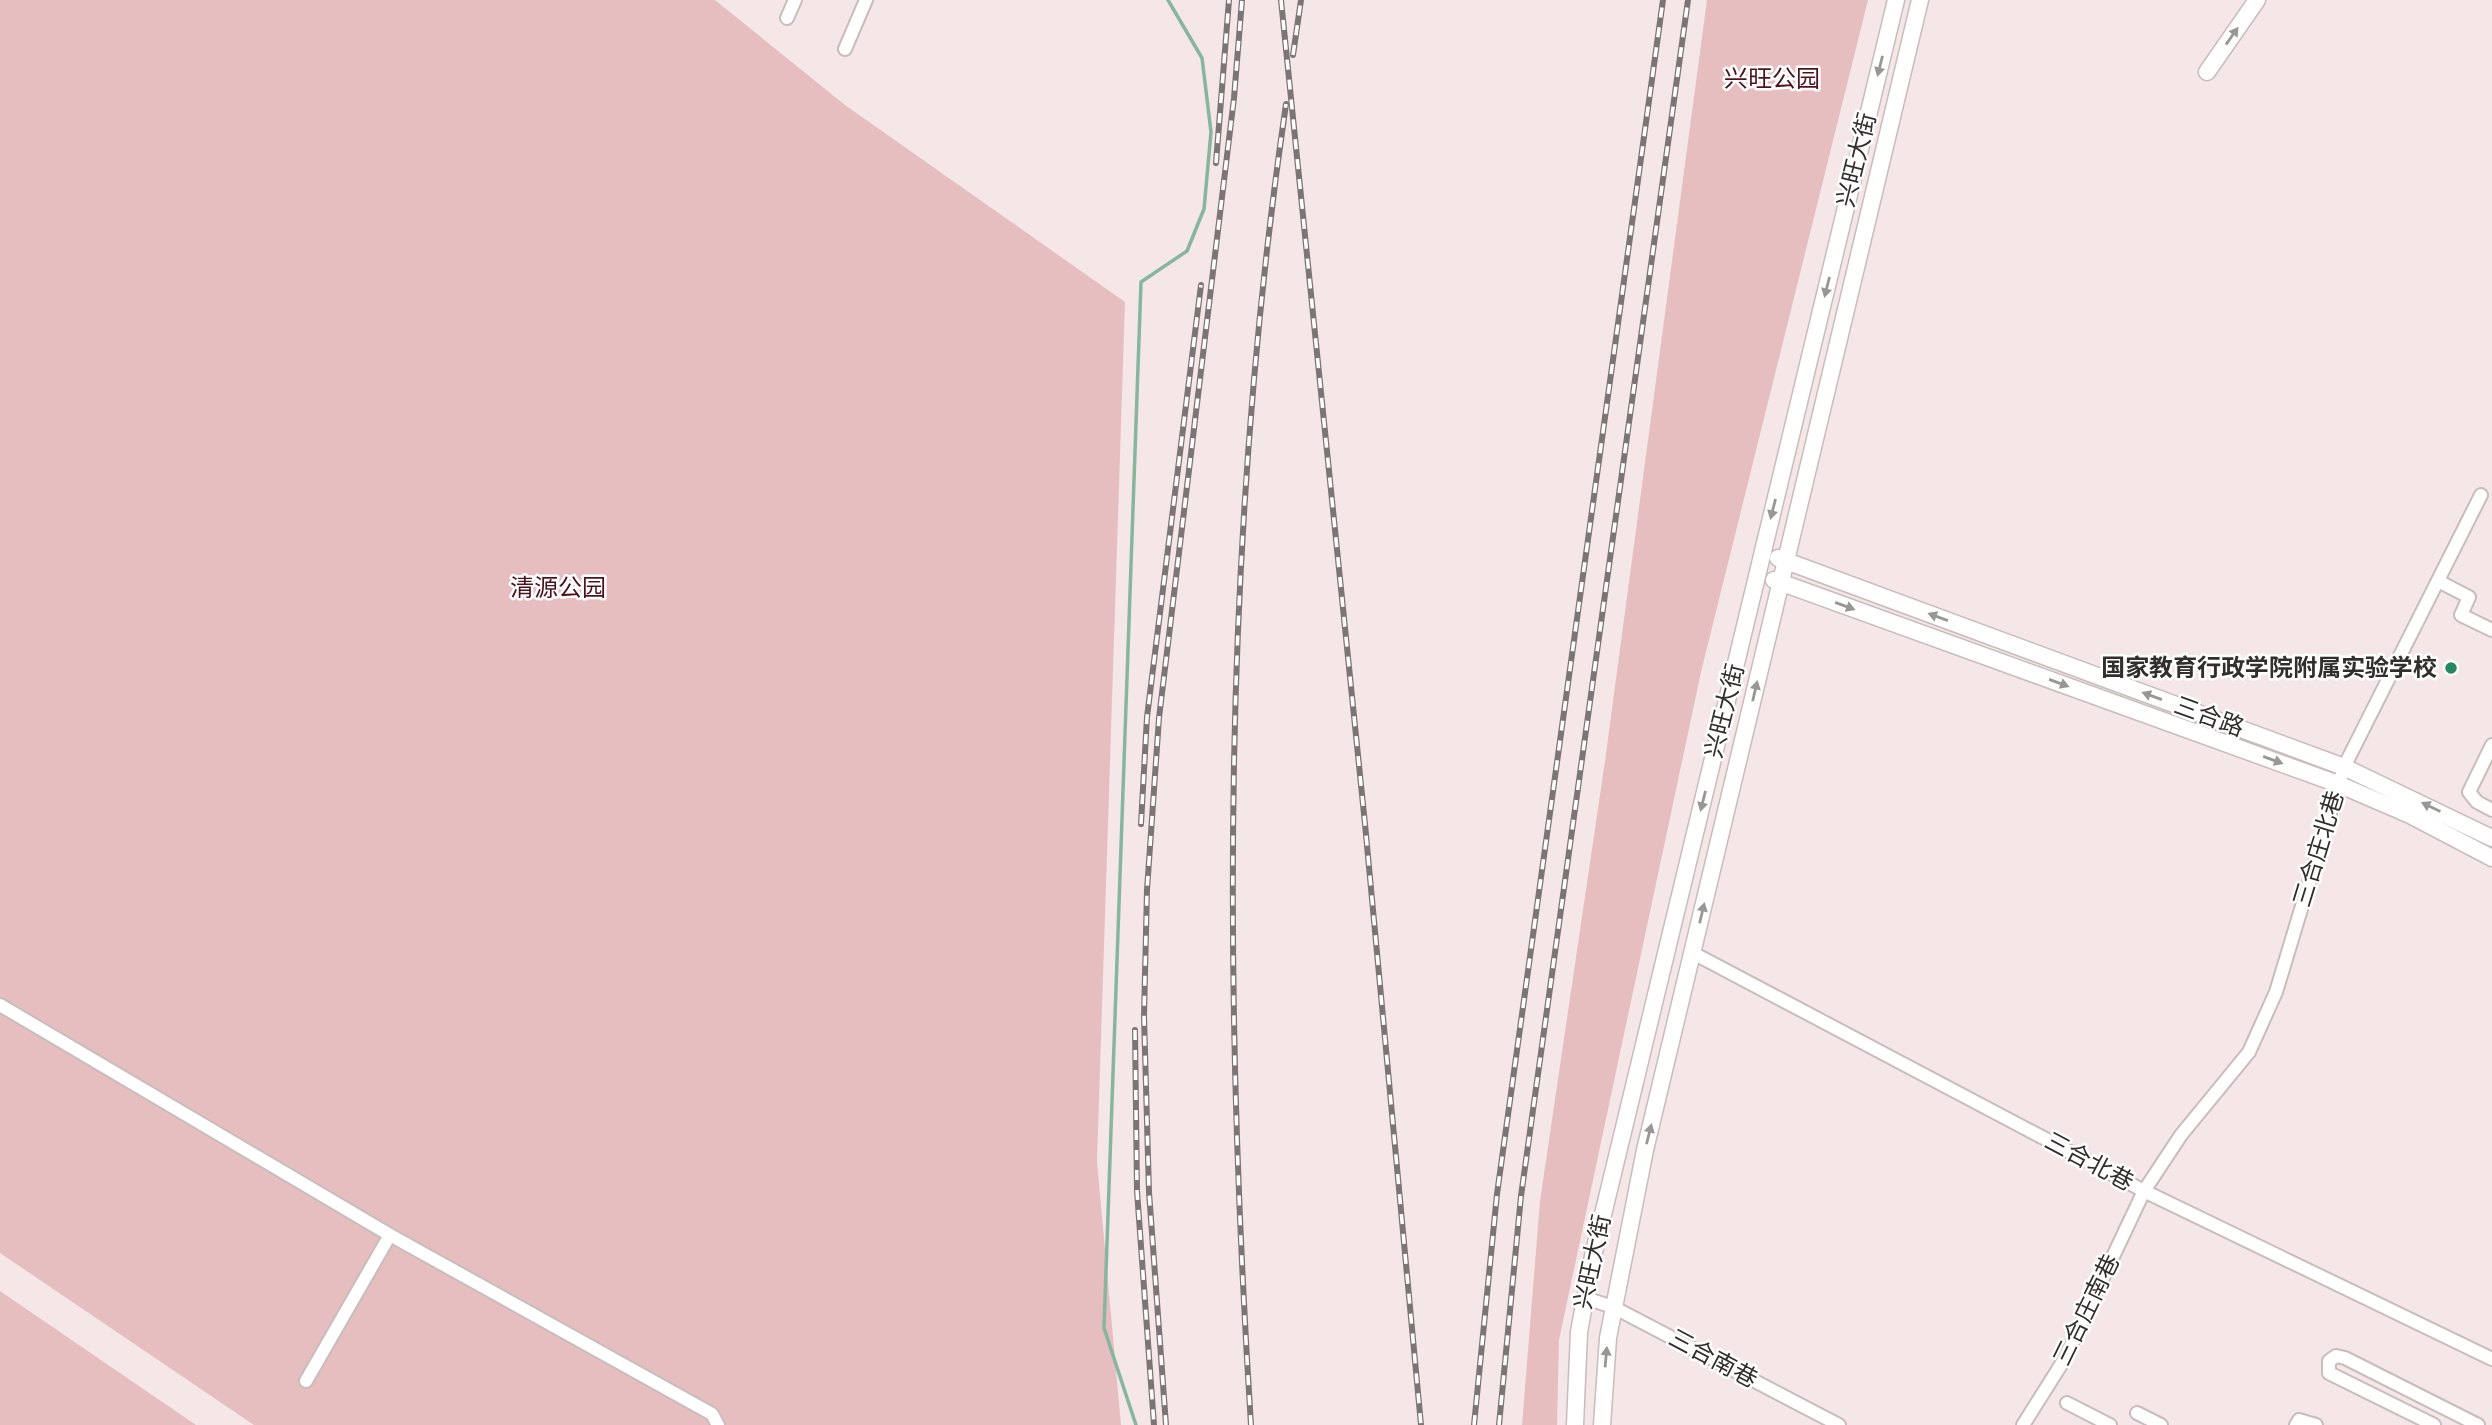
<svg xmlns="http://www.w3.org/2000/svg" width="2492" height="1425" viewBox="0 0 2492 1425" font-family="'Source Sans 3','Noto Sans SC',sans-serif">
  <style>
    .green { fill: #e7bec0 }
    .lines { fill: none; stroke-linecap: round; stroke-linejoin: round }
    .stream { stroke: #87b59e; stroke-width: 3.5 }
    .street-casing { stroke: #c9bcbc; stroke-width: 16 }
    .secondary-casing { stroke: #c9bcbc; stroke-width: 19 }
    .street { stroke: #fff; stroke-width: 12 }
    .secondary { stroke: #fff; stroke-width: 16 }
    .rail-casing { stroke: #7d7475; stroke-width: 6 }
    .rail { stroke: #fff; stroke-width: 3.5; stroke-dasharray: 10; stroke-linecap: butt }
    .oneway { fill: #999696 }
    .poi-dot { fill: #258963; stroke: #fff; stroke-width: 2.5 }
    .labels { text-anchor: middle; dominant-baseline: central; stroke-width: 5; stroke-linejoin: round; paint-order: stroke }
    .park-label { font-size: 24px; fill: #4d121c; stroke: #fff }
    .street-label { font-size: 24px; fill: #332e2e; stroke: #fff }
    .poi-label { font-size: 24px; font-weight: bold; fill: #332e2e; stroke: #fff; text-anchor: end }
  </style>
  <rect width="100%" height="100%" fill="#f5e7e8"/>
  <g class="green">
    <path d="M 0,0 L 715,0 L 845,105 L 1125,302 L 1097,1161 L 1121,1425 L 254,1425 L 0,1253 Z"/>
    <path d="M 1707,0 L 1868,0 L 1701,672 L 1559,1340 L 1557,1425 L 1522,1425 L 1540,1201 L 1605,761 Z"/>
    <path d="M 0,1291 L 196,1425 L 0,1425 Z"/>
  </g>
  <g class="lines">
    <path class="stream" d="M 1136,1425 L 1104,1328 L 1141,282 L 1187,251 L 1204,209 L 1211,132 L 1202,58 L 1168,0"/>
    <g class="street-casing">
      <g id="street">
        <path d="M 787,18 L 795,0"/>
        <path d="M 845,49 L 866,0"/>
        <path d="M 2438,581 L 2469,597 L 2461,615 L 2492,630"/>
        <path d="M 2492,745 L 2469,792 L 2477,802 L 2492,810"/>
        <path d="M 1693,953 L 2144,1191 L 2492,1359"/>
        <path d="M 0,1005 L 390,1235 L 712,1414 L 718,1425"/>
        <path d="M 1585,1298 L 1613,1307 L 1839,1425"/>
        <path d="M 306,1381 L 390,1235"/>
        <path d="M 2067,1403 L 2110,1425"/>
        <path d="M 2137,1413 L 2161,1425"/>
        <path d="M 2023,1425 L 2064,1360 L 2144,1191 L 2181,1135 L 2249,1052 L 2276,992 L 2344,767 L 2481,495"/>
        <path d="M 2296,1425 L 2299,1420 L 2316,1425"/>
        <path d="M 2434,1425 L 2329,1373 L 2329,1361 L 2336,1356 L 2345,1358 L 2478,1425"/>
      </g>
    </g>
    <g class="secondary-casing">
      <g id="secondary">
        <path d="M 2207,72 L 2257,0"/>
        <path d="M 1778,558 L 2344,767 L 2492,838"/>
        <path d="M 1774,580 L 2338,784 L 2410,815 L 2492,858"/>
        <path d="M 1575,1425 L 1579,1332 L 1593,1256 L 1896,0"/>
        <path d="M 1602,1425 L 1608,1338 L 1645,1150 L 1920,0"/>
      </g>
    </g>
    <use href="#street" class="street"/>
    <use href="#secondary" class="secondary"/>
    <g class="rail-casing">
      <g id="rail">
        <path d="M 1281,0 L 1365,824 L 1421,1425"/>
        <path d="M 1293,55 L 1301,0"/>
        <path d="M 1216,163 L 1229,0"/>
        <path d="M 1141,824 L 1147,717 L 1201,285"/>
        <path d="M 1135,1030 L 1137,1191 L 1154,1425"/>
        <path d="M 1166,1425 L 1149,1192 L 1144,1016 L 1147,890 L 1159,718 L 1234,98 L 1242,0"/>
        <path d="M 1251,1425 C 1223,986 1222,540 1286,104"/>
        <path d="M 1474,1425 L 1497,1194 L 1663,0"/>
        <path d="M 1499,1425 L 1521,1196 L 1688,0"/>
      </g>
    </g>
    <use href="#rail" class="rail"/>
  </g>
  <defs><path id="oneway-solid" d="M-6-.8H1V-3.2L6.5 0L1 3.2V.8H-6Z" transform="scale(1.75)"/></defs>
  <g class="oneway">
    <use href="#oneway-solid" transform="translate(2232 36) rotate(-55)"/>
    <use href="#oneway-solid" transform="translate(1880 66) rotate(104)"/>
    <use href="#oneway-solid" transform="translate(1827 287) rotate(104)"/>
    <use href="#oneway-solid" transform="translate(1773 509) rotate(104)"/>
    <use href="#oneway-solid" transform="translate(1845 606) rotate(20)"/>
    <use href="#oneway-solid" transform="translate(1938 617) rotate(-160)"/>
    <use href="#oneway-solid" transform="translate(2059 683) rotate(20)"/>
    <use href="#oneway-solid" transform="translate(1755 691) rotate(-77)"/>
    <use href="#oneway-solid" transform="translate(2152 696) rotate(-160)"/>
    <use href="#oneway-solid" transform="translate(2273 760) rotate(20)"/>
    <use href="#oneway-solid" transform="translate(1703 801) rotate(104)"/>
    <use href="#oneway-solid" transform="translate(2431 807) rotate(-154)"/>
    <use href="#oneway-solid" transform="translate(1702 913) rotate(-77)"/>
    <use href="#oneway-solid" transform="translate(1649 1134) rotate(-76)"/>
    <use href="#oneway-solid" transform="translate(1606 1357) rotate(-85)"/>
  </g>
  <circle class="poi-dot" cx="2451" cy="668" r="7"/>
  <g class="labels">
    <g class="park-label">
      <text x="1772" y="79">兴旺公园</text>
      <text x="558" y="588">清源公园</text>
    </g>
    <g class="street-label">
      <text transform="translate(1857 160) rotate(-76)">兴旺大街</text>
      <text transform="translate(1725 711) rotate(-76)">兴旺大街</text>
      <text transform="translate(2209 717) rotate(20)">三合路</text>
      <text transform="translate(2319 849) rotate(-73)">三合庄北巷</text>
      <text transform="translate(2089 1162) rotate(28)">三合北巷</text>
      <text transform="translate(1593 1262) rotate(-78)">兴旺大街</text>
      <text transform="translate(2087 1310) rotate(-64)">三合庄南巷</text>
      <text transform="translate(1713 1359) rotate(28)">三合南巷</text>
    </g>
    <g class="poi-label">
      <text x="2437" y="668">国家教育行政学院附属实验学校</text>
    </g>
  </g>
</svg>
